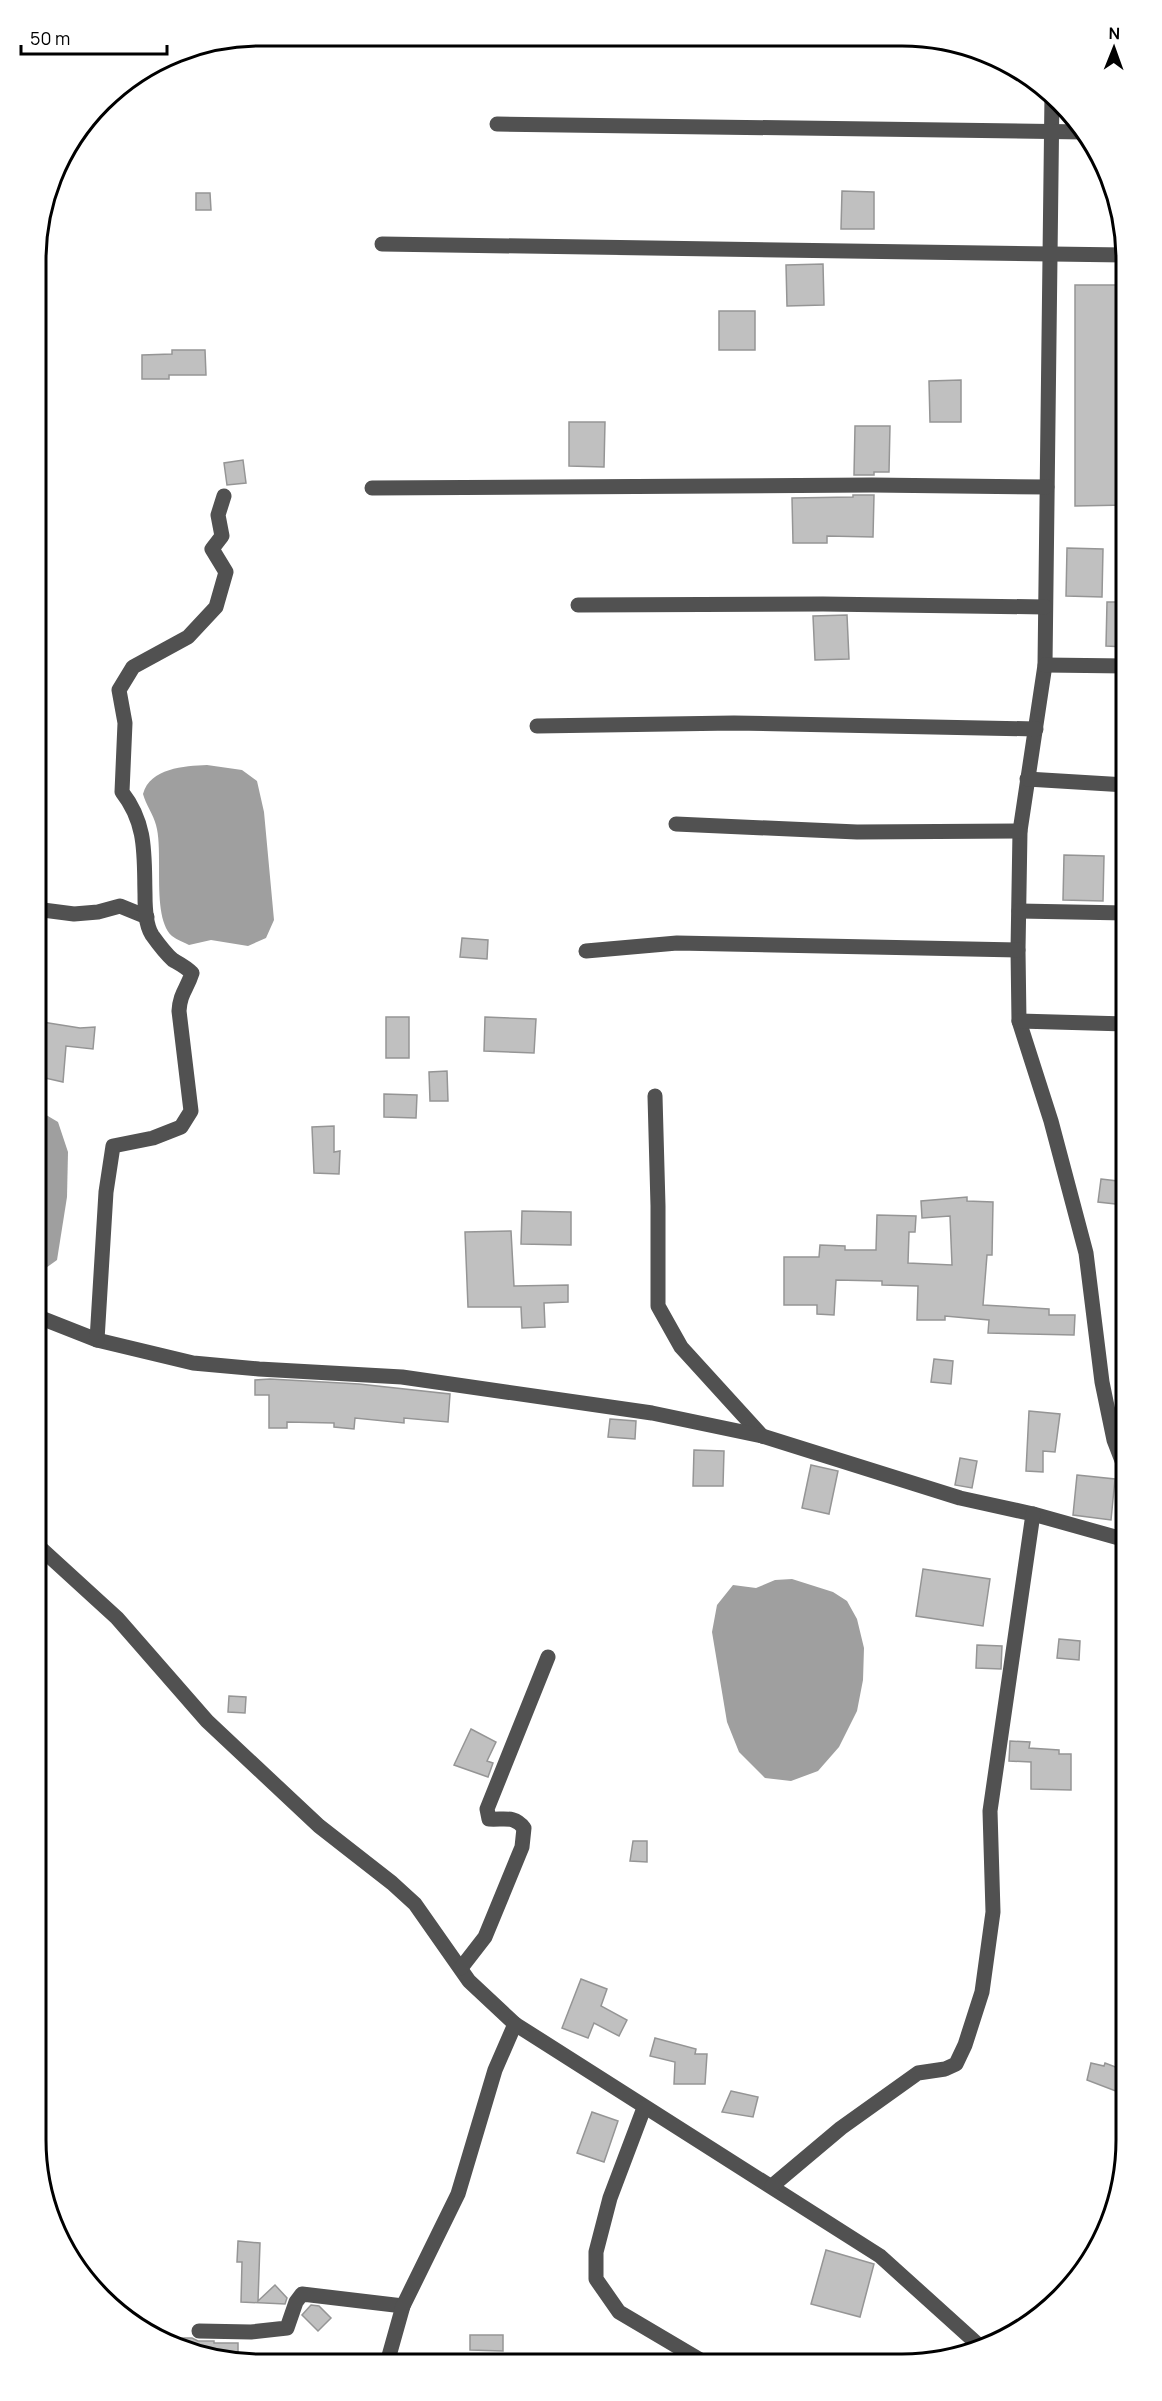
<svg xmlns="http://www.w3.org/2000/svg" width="1162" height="2401" viewBox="0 0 1162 2401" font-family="Manrope,sans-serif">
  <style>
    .water { fill: #9f9f9f }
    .building { fill: #c0c0c0; stroke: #959595; stroke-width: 1.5 }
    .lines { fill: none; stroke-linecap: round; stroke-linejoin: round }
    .minor { stroke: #515151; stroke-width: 15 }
    .rim { fill: none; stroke: #000; stroke-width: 3 }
  </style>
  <rect width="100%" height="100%" fill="#fff"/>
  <g class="water">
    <path d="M 207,765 L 242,770 L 257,781 L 264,812 L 274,920 L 266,938 L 248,946 L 211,940 L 189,945 C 184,942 177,940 172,936 C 151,917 164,852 156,825 C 153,814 146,805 143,794 C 150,768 184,766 207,765 Z"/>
    <path d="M 36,1109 L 58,1122 L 68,1152 L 67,1197 L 57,1260 L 36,1275 Z"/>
    <path d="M 792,1579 L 833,1592 L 847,1601 L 857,1619 L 864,1648 L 863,1680 L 857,1711 L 839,1747 L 818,1771 L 791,1781 L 765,1778 L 739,1752 L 727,1722 L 712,1632 L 717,1605 L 733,1585 L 756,1588 L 775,1580 Z"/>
  </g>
  <g class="building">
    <path d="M 842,191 L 874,192 L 874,229 L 841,229 Z"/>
    <path d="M 196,193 L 210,193 L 211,210 L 196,210 Z"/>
    <path d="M 823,264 L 824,305 L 787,306 L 786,265 Z"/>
    <path d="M 1075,285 L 1126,285 L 1126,505 L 1075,506 Z"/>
    <rect x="719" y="311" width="36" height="39"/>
    <path d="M 172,350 L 205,350 L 206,375 L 169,375 L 169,379 L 142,379 L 142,355 L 172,354 Z"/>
    <path d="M 961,380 L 961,422 L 930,422 L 929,381 Z"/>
    <path d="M 569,422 L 605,422 L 604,467 L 569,466 Z"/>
    <path d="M 855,426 L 890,426 L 889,472 L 874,472 L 874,475 L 854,475 Z"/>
    <path d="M 243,460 L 246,483 L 227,485 L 224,463 Z"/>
    <path d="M 853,495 L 874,495 L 873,537 L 827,536 L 827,543 L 793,543 L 792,498 L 853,497 Z"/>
    <path d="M 1067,548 L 1103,549 L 1102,597 L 1066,596 Z"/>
    <path d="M 1107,602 L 1126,602 L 1126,647 L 1106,646 Z"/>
    <path d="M 847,615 L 849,659 L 815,660 L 813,616 Z"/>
    <path d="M 1064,855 L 1104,856 L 1103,901 L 1063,900 Z"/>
    <path d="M 462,938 L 488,940 L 487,959 L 460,957 Z"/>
    <rect x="386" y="1017" width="23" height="41"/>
    <path d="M 485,1017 L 536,1019 L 534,1053 L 484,1051 Z"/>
    <path d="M 36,1021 L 80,1028 L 95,1027 L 93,1049 L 66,1046 L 63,1082 L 36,1076 Z"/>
    <path d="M 447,1071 L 448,1101 L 430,1101 L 429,1072 Z"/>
    <path d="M 384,1094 L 417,1095 L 416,1118 L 384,1117 Z"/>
    <path d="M 334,1126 L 334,1152 L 340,1151 L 339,1174 L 314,1173 L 312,1127 Z"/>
    <path d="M 1101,1179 L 1126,1182 L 1124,1205 L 1098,1202 Z"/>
    <path d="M 967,1197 L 967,1201 L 993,1202 L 992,1255 L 987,1255 L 983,1305 L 1049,1309 L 1049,1315 L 1075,1315 L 1074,1335 L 988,1333 L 989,1320 L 945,1316 L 945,1320 L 917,1320 L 918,1286 L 882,1285 L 882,1281 L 836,1280 L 834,1315 L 817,1314 L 817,1305 L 784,1305 L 784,1257 L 819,1257 L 820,1245 L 845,1246 L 845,1250 L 876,1250 L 877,1215 L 916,1216 L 915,1232 L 909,1232 L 908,1263 L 952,1265 L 950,1216 L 922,1218 L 921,1201 Z"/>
    <path d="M 522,1211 L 571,1212 L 571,1245 L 521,1244 Z"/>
    <path d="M 511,1231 L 514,1286 L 568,1285 L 568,1302 L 544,1303 L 545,1327 L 522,1328 L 521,1307 L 468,1307 L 465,1232 Z"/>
    <path d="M 934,1359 L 953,1361 L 951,1384 L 931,1382 Z"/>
    <path d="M 270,1379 L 359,1384 L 450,1394 L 448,1422 L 404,1418 L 404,1423 L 355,1418 L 354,1429 L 334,1427 L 334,1423 L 287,1422 L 287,1428 L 269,1428 L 269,1395 L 255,1395 L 255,1380 Z"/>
    <path d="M 1029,1411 L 1060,1414 L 1055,1452 L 1043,1451 L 1043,1472 L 1026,1471 Z"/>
    <path d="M 610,1419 L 636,1421 L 635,1439 L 608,1437 Z"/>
    <path d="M 694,1450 L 724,1451 L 723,1486 L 693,1486 Z"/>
    <path d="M 960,1458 L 977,1461 L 972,1488 L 955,1485 Z"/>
    <path d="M 811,1465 L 838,1471 L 829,1514 L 802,1508 Z"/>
    <path d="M 1077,1475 L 1115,1479 L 1111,1520 L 1073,1515 Z"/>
    <path d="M 923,1569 L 990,1579 L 983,1626 L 916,1616 Z"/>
    <path d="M 1059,1639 L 1080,1641 L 1079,1660 L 1057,1658 Z"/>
    <path d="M 977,1645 L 1002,1646 L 1001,1669 L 976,1668 Z"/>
    <path d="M 229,1696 L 246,1697 L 245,1713 L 228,1712 Z"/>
    <path d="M 471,1729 L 496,1742 L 487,1761 L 493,1763 L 488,1777 L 454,1765 Z"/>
    <path d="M 1010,1741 L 1030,1742 L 1029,1748 L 1059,1750 L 1059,1754 L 1071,1754 L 1071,1790 L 1031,1789 L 1031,1762 L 1009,1761 Z"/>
    <path d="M 633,1841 L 647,1841 L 647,1862 L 630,1861 Z"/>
    <path d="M 581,1979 L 607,1989 L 601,2006 L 627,2020 L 619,2036 L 594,2023 L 588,2038 L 562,2028 Z"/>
    <path d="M 655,2038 L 696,2049 L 695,2054 L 707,2054 L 705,2084 L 674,2084 L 675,2062 L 650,2056 Z"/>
    <path d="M 1091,2063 L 1104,2066 L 1105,2063 L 1126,2071 L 1126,2095 L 1087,2080 Z"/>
    <path d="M 731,2091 L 758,2097 L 753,2117 L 722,2112 Z"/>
    <path d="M 592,2112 L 618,2121 L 604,2162 L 577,2153 Z"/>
    <path d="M 238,2241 L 260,2243 L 258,2301 L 275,2285 L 287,2298 L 285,2304 L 241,2302 L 242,2262 L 237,2262 Z"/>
    <path d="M 826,2250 L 874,2264 L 860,2317 L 811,2304 Z"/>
    <path d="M 311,2305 L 319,2306 L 331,2318 L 318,2331 L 302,2315 Z"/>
    <path d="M 470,2335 L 503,2335 L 503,2351 L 470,2350 Z"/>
    <path d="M 159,2338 L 192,2338 L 198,2341 L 214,2341 L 214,2343 L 238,2343 L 238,2359 L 215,2359 L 174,2348 Z"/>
  </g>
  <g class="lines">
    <g class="minor">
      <path d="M 1052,94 L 1045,665 L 1020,831 L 1018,950 L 1019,1021 L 1051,1121 L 1086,1253 L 1102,1382 L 1114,1440 L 1126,1471"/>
      <path d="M 497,124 L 1085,132"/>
      <path d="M 382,244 L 1125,255"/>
      <path d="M 372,488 L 872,485 L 1047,487"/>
      <path d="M 578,605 L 823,604 L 1045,607"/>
      <path d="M 1045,665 L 1126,666"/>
      <path d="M 537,726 L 734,723 L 1036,729"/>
      <path d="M 1027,779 L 1126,785"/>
      <path d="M 676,824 L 857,832 L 1020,831"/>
      <path d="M 36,905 L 43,910 L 74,914 L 98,912 L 120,906 L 147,917"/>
      <path d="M 1019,911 L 1126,913"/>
      <path d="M 586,951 L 677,943 L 1018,950"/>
      <path d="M 1019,1021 L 1126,1024"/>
      <path d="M 655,1096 L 658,1206 L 658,1306 L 681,1347 L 762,1436"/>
      <path d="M 36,1316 L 97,1340 L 193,1363 L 259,1369 L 402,1377 L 652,1413 L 762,1436 L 960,1498 L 1033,1514 L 1126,1540"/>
      <path d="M 97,1340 L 106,1192 L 113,1146 L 153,1138 L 181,1127 L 191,1111 L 179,1011 C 180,993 187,989 192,973 C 186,967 180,964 173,960 C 166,954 157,942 152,935 C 145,924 145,906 145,894 C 144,855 147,824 122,792 L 125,723 L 119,690 L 133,667 L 188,637 L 216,607 L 226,572 L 212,549 L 222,536 L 218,515 L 224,496"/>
      <path d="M 36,1544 L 117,1618 L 207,1721 L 319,1826 L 392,1883 L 415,1904 L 469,1981 L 515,2024 L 880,2256 L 983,2349"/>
      <path d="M 461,1968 L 485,1937 L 522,1847 L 524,1828 C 514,1815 504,1820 489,1819 L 487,1809 L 548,1657"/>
      <path d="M 644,2108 L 610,2198 L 596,2252 L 596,2279 L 619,2312 L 707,2364"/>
      <path d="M 772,2186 L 841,2128 L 918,2073 L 945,2069 L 956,2064 L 965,2045 L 982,1992 L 993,1912 L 990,1811 L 1033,1514"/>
      <path d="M 199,2331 L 251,2332 L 287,2328 L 296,2302 L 302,2294 L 403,2306"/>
      <path d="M 387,2363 L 403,2306 L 458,2194 L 495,2070 L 515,2024"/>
    </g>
  </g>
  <path d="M0 0H1162V2401H0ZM260 46H902A214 214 0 0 1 1116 260V2140A214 214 0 0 1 902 2354H260A214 214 0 0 1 46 2140V260A214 214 0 0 1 260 46Z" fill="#fff" fill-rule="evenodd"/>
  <path class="rim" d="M260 46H902A214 214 0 0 1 1116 260V2140A214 214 0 0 1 902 2354H260A214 214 0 0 1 46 2140V260A214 214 0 0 1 260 46Z"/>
  <g transform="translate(1114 48) rotate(1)" stroke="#ffffff" stroke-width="4.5" paint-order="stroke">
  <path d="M0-4.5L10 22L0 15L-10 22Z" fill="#000000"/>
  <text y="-9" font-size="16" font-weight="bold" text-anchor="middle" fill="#000000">N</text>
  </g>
  <path d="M21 45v9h146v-9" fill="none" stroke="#000000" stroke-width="3"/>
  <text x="30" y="45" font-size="18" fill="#000000" stroke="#ffffff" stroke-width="4.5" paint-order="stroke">50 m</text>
</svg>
